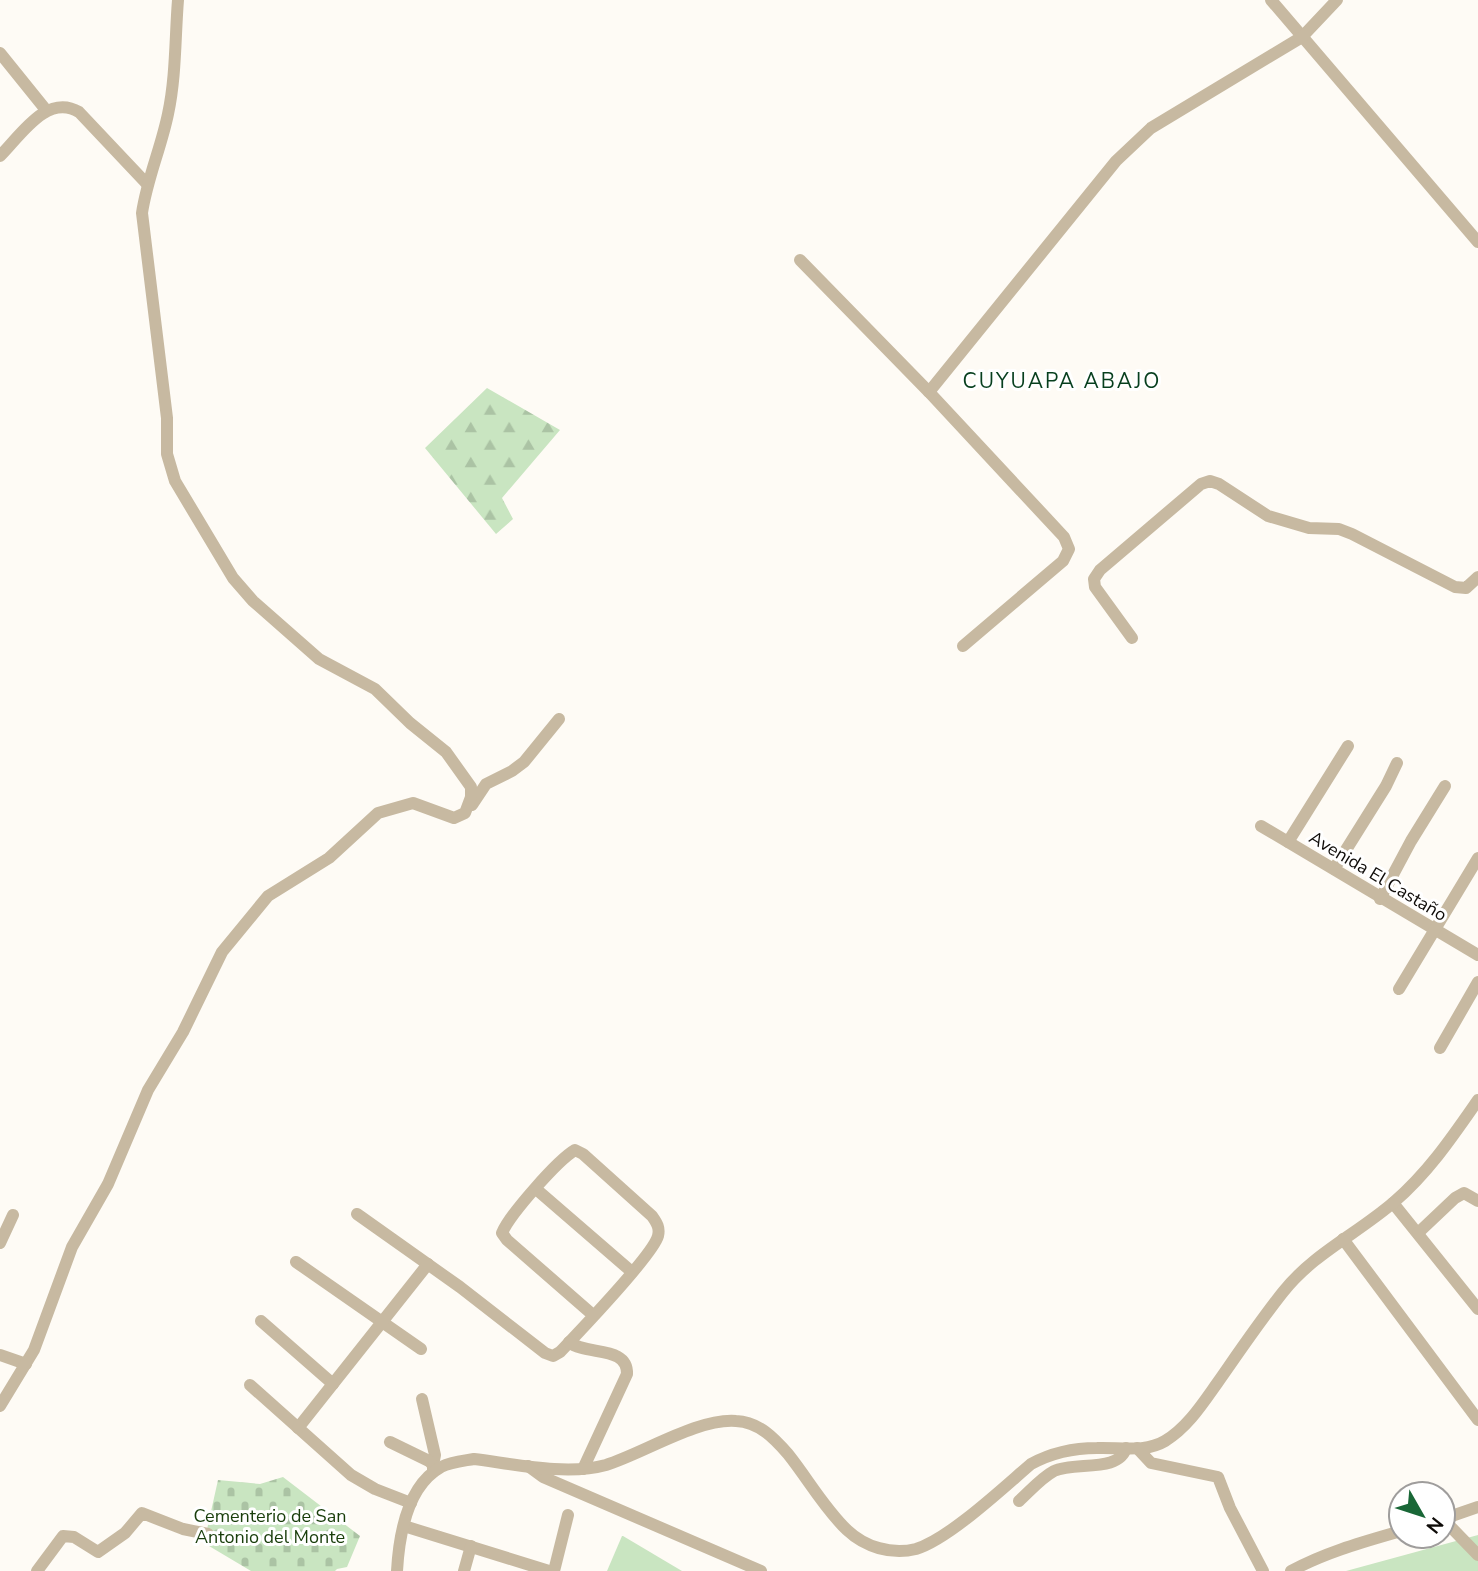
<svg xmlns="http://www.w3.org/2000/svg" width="1478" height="1571" viewBox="0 0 1478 1571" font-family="'Nunito Sans',sans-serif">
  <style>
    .forest { fill: url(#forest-firs) }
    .cemetery { fill: url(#cemetery-stones) }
    .park { fill: #c9e5c1 }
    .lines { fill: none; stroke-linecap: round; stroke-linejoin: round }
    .minor { stroke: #c7b9a1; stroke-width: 12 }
    .labels { text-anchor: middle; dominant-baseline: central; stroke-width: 6; stroke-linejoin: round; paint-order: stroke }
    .street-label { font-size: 18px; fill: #0e0b08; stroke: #fff }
    .park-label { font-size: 18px; fill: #183d0a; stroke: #fff }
    .quarter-label { font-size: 21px; letter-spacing: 2px; fill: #073f1e; stroke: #fff }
  </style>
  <defs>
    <pattern id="forest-firs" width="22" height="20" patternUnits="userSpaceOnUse" patternTransform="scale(1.75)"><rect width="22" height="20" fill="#c9e5c1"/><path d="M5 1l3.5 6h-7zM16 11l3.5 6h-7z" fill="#abc3a4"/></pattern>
    <pattern id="cemetery-stones" width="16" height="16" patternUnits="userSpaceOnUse" patternTransform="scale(1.75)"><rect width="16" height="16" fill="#c9e5c1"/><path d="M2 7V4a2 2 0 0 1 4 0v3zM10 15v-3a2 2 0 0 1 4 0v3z" fill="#abc3a4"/></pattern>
  </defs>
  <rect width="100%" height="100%" fill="#fefbf5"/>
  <path class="forest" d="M 487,388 L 560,430 L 502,498 L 513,519 L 496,534 L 425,448 Z"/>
  <path class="cemetery" d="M 283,1477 L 360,1536 L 347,1567 L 337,1569 L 335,1571 L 251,1571 L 204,1543 L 218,1480 L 260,1484 Z"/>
  <g class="park">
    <path d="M 1478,1535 L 1478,1571 L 1346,1571 Z"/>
    <path d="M 622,1536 L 623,1536 L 682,1571 L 607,1571 Z"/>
  </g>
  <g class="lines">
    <g class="minor">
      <path d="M 1271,0 L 1478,242"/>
      <path d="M 0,53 L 46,110"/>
      <path d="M 0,156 C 21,135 47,93 79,112 L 147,184"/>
      <path d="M 800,260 L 929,392 L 1064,537 L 1069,549 L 1063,561 L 963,646"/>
      <path d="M 929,392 L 1116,161 L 1151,128 L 1302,37 L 1337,0"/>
      <path d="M 1132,638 L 1095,587 L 1094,579 L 1100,570 L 1201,484 L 1210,481 L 1219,484 L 1268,516 L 1309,528 L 1339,529 L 1352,534 L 1455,587 L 1466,588 L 1478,577"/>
      <path d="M 472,805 L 486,784 L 512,771 L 524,762 L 559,719"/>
      <path d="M 1261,826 L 1478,955"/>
      <path d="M 1288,842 L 1348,746"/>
      <path d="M 1334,869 L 1386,786 L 1397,763"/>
      <path d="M 1380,899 L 1411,841 L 1445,786"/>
      <path d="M 1399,989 L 1478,858"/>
      <path d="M 1440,1048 L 1478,982"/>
      <path d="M 536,1189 L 632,1272"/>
      <path d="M 1393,1203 L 1478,1309"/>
      <path d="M 357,1214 L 460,1287 L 545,1353 L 553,1356 L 560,1352 C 578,1333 653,1255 658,1236 C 660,1228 657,1223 652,1216 L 583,1154 L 575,1150 C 558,1160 510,1214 502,1233 L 507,1240 L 593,1315"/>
      <path d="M 1418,1233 L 1455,1198 L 1464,1193 L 1478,1201"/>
      <path d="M 1343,1239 L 1478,1420"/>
      <path d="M 0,1243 L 13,1215"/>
      <path d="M 296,1262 L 421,1349"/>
      <path d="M 261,1321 L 333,1384"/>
      <path d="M 569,1342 C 586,1356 628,1345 627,1374 L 583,1469"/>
      <path d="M 0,1355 L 26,1364"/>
      <path d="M 250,1385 L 351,1475 L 375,1489 L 411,1503"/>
      <path d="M 422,1399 L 435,1455 L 433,1465"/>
      <path d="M 0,1406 L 34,1350 L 72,1247 L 108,1184 L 148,1090 L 183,1032 L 222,952 L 268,896 L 329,858 L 378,813 L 413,803 L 454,818 L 465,813 L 471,797 L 471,787 L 446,752 L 410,723 L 375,689 L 319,659 L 253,601 L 233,578 L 175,481 L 167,454 L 167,418 L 142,213 C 147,179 161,148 168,114 C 176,77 175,37 178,0"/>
      <path d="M 298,1428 L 428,1264"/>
      <path d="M 390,1442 L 429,1461 L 433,1465 L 433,1472"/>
      <path d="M 1137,1448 L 1151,1463 L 1218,1477 L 1230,1508 L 1263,1571"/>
      <path d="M 528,1466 L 543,1477 L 761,1571"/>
      <path d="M 1019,1501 C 1030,1491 1041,1478 1054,1471 C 1074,1461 1119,1473 1126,1448"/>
      <path d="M 1443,1519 L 1478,1555"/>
      <path d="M 1443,1519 L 1478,1507"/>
      <path d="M 404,1526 L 549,1571"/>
      <path d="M 37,1571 L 63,1536 L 74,1537 L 98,1552 L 125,1533 L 142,1513 L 183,1529 L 208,1534"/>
      <path d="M 397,1571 C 399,1536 407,1486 441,1467 C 451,1462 463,1461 474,1459 C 514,1464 567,1476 606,1465 C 644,1453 698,1418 736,1421 C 759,1422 774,1438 788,1454 C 808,1479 824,1508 847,1530 C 865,1547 891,1555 916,1549 C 949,1539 1004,1487 1031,1464 C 1053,1452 1073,1448 1097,1448 C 1119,1447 1145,1453 1165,1441 C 1188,1427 1203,1403 1218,1382 C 1239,1352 1260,1321 1283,1292 C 1314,1253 1357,1234 1394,1202 C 1428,1173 1453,1136 1478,1100"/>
      <path d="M 464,1571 L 471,1546"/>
      <path d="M 554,1571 L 568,1515"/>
      <path d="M 1291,1571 C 1326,1552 1363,1542 1401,1531"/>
    </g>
  </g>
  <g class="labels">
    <g class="street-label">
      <text transform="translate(1378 876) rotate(31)">Avenida El Castaño</text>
    </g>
    <g class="park-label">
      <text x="270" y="1516">Cementerio de San<tspan x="270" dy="21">Antonio del Monte</tspan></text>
    </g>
    <g class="quarter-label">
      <text x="1062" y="381">CUYUAPA ABAJO</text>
    </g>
  </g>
  <g transform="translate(1422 1515) rotate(129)"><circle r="33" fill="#ffffff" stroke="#9f9d9c" stroke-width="2"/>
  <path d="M0-5L12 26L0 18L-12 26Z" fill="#196737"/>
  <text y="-10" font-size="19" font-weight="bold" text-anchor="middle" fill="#0e0b08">N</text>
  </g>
</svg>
